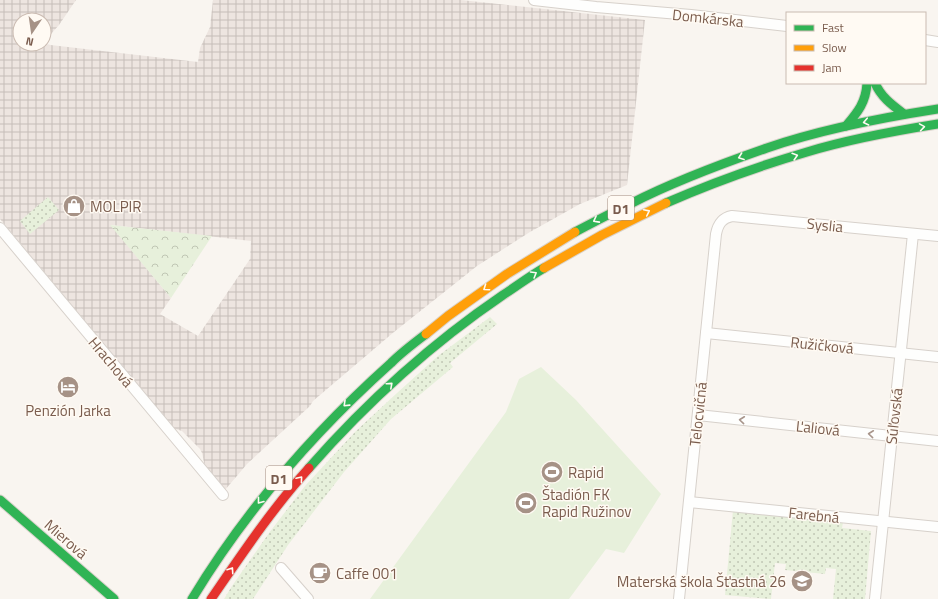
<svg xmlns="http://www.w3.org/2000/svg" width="938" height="599" viewBox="0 0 938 599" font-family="'Titillium Web',sans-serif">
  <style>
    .industrial { fill: url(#industrial-grid); fill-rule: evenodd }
    .grass { fill: url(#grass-dots) }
    .forest { fill: url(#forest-crowns) }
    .park { fill: #e7f0db }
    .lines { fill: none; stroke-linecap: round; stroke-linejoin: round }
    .street-casing { stroke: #d7d1cb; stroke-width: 12 }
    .fast-casing { stroke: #d9d2cb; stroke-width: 11 }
    .slow-casing { stroke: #d9d2cb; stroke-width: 11 }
    .jam-casing { stroke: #d9d2cb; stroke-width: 11 }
    .street { stroke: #fefefd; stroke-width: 10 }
    .fast { stroke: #30b455; stroke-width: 9 }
    .slow { stroke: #ff9f0a; stroke-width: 9 }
    .jam { stroke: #e5322d; stroke-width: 9 }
    .oneway { stroke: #fffaf3 }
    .oneway2 { stroke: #a8958b }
    .labels { text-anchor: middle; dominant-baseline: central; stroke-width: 3; stroke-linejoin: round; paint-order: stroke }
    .shield { fill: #fffaf3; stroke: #a28b7f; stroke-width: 1 }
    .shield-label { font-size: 14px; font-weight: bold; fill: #7a5c4d }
    .street-label { font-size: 15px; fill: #7a5c4d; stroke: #fffaf3 }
    .poi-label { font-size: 15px; fill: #7a5c4d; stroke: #fffaf3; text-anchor: start }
  </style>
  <defs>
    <pattern id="industrial-grid" width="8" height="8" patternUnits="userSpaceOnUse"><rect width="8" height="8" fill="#ede5e0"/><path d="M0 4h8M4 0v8" fill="none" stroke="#c5bdb8"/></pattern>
    <pattern id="grass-dots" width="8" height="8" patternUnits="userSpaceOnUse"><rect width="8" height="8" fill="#e7f0db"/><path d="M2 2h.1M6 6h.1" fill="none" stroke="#c0c6b4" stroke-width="1.8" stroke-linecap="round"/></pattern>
    <pattern id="forest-crowns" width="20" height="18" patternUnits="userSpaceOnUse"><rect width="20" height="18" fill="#e7f0db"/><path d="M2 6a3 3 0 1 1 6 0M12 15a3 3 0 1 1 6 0" fill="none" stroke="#c0c6b4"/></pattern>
  </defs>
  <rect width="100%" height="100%" fill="#f9f5f0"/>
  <path class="industrial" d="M 0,0 L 76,0 L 59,25 L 44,42 L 44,20 L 20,20 L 20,44 L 42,44 L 198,62 L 200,48 L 210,27 L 213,0 L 461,0 L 645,20 L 627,185 L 580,204 L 530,232 L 477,266 L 394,332 L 313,401 L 310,406 L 247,464 L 225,490 L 205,467 L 202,453 L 200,449 L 182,431 L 172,428 L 125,372 L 94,332 L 0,219 ZM 111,225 L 251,241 L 250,259 L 198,336 L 160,314 L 171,298 Z"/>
  <g class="grass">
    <path d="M 48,197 L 59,210 L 30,234 L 20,221 Z"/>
    <path d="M 490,317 L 497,324 L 450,363 L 453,367 L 391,419 L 344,472 L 288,545 L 253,599 L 224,599 L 232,586 L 269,533 L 305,486 L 355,432 L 397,393 L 438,356 Z"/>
    <path d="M 733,510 L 843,522 L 842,528 L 871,531 L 865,599 L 833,599 L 836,569 L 826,568 L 825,574 L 785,570 L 786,564 L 775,563 L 771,599 L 725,595 Z"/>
  </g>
  <path class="forest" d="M 110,225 L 212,236 L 171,298 Z"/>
  <path class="park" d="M 541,367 L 576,400 L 661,494 L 624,553 L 606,549 L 569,599 L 370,599 L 506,412 L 519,379 Z"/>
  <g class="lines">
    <g class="street-casing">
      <g id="street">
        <path d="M 534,0 L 596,7 L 691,15 L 787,26"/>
        <path d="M 925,40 L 938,42"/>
        <path d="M 0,228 L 223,495"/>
        <path d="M 706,333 L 938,357"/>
        <path d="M 698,415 L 938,441"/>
        <path d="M 689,502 L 938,527"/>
        <path d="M 281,568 L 308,599"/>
        <path d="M 679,599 L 716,234 C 718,224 722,218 732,216 L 938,236"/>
        <path d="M 875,599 L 913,234"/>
      </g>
    </g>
    <g class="fast-casing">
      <g id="fast">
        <path d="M 875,83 C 881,97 892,105 904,114"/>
        <path d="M 846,126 C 858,112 866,102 867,83"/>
        <path d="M 666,203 C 712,183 759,166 807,152 C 850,139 894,131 938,124"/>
        <path d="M 575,232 C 594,222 613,212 632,203 C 675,181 721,164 767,148 C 822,129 880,118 938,109"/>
        <path d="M 309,468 C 366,403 431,344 503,295 C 517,286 530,276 544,268"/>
        <path d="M 0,500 L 114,599"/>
        <path d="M 192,599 C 246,510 314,432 391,363 C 402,352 414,343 426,334"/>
      </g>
    </g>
    <g class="slow-casing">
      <g id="slow">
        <path d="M 544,268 L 602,235 L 666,203"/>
        <path d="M 426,334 L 448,316 L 507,274 L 575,232"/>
      </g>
    </g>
    <g class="jam-casing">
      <path id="jam" d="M 211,599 C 242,554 272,509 309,468"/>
    </g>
    <use href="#street" class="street"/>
    <use href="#fast" class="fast"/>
    <use href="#slow" class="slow"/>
    <use href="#jam" class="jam"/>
  </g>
  <defs><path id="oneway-chevron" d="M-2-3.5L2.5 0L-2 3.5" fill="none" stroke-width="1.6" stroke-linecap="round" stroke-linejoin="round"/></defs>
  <g class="oneway">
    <use href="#oneway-chevron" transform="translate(866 122) rotate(168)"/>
    <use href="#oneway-chevron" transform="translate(922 127) rotate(-9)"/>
    <use href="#oneway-chevron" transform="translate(795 156) rotate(-17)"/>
    <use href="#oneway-chevron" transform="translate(741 157) rotate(160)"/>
    <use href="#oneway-chevron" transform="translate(647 212) rotate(-26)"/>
    <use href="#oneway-chevron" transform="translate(596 220) rotate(152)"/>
    <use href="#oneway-chevron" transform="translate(534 274) rotate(-31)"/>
    <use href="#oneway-chevron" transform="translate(486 288) rotate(145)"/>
    <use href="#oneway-chevron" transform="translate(390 385) rotate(-42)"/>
    <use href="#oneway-chevron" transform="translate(346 404) rotate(136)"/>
    <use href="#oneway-chevron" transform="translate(300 479) rotate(-50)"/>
    <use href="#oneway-chevron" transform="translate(260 501) rotate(128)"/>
    <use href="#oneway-chevron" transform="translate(231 570) rotate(-56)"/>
  </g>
  <g class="oneway2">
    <use href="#oneway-chevron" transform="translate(742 420) rotate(-174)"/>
    <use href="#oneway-chevron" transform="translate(871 434) rotate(-174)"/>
  </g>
  <defs>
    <g id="shop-disc" transform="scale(1.15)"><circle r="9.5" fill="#a69286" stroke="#fffaf3"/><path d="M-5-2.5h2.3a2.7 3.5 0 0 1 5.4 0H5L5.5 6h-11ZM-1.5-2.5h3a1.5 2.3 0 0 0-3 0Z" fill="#fff"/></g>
    <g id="hotel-disc" transform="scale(1.15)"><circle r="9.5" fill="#a69286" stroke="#fffaf3"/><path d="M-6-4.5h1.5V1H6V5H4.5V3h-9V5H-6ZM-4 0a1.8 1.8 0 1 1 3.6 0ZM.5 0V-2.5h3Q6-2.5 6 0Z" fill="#fff"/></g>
    <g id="stadium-disc" transform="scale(1.15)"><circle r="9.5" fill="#a69286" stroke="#fffaf3"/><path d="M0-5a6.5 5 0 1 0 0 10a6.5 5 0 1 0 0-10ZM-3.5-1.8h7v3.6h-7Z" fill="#fff"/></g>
    <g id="cafe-disc" transform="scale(1.15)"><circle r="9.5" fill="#a69286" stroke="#fffaf3"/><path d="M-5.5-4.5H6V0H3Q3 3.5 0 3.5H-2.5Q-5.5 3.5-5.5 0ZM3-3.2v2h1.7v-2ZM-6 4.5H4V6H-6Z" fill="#fff"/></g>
    <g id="school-disc" transform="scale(1.15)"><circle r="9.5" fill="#a69286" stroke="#fffaf3"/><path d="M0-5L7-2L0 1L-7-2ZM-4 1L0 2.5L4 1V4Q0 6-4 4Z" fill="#fff"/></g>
  </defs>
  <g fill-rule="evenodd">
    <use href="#shop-disc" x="74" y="206"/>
    <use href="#hotel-disc" x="68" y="387"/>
    <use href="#stadium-disc" x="552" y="472"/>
    <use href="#stadium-disc" x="526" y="503"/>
    <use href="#cafe-disc" x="320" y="573"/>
    <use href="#school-disc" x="802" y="581"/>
  </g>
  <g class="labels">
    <g class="shield">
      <rect x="608" y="196" width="26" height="24" rx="3"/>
      <rect x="266" y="466" width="26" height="24" rx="3"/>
    </g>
    <g class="shield-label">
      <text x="621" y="208">D1</text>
      <text x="279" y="478">D1</text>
    </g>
    <g class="street-label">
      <text transform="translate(708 18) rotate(6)">Domkárska</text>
      <text transform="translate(825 225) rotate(6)">Syslia</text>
      <text transform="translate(822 345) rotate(6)">Ružičková</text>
      <text transform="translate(111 362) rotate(50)">Hrachová</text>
      <text transform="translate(698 414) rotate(-84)">Telocvičná</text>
      <text transform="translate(894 416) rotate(-84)">Súľovská</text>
      <text transform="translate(818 428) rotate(6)">Ľaliová</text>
      <text transform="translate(814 515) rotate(6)">Farebná</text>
      <text transform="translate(66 539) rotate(41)">Mierová</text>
    </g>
    <g class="poi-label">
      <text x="90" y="206">MOLPIR</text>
      <text x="68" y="410" text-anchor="middle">Penzión Jarka</text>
      <text x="568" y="472">Rapid</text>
      <text x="542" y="494">Štadión FK<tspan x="542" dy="17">Rapid Ružinov</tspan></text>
      <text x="336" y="573">Caffe 001</text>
      <text x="786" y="581" text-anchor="end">Materská škola Šťastná 26</text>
    </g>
  </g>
  <rect x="786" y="12" width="140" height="72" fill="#fffaf3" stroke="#cabbb1"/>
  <rect x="794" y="25" width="20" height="6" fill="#30b455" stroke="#cabbb1"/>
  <text x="822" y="32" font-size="12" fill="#7a5c4d">Fast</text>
  <rect x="794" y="45" width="20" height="6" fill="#ff9f0a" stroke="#cabbb1"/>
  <text x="822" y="52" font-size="12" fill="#7a5c4d">Slow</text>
  <rect x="794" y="65" width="20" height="6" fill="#e5322d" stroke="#cabbb1"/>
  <text x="822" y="72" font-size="12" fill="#7a5c4d">Jam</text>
  <g transform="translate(32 32) rotate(193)"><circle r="19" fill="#fffaf3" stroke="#cabbb1"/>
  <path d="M0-3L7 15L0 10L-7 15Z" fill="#a69286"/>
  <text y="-6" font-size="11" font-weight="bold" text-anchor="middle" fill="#7a5c4d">N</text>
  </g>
</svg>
